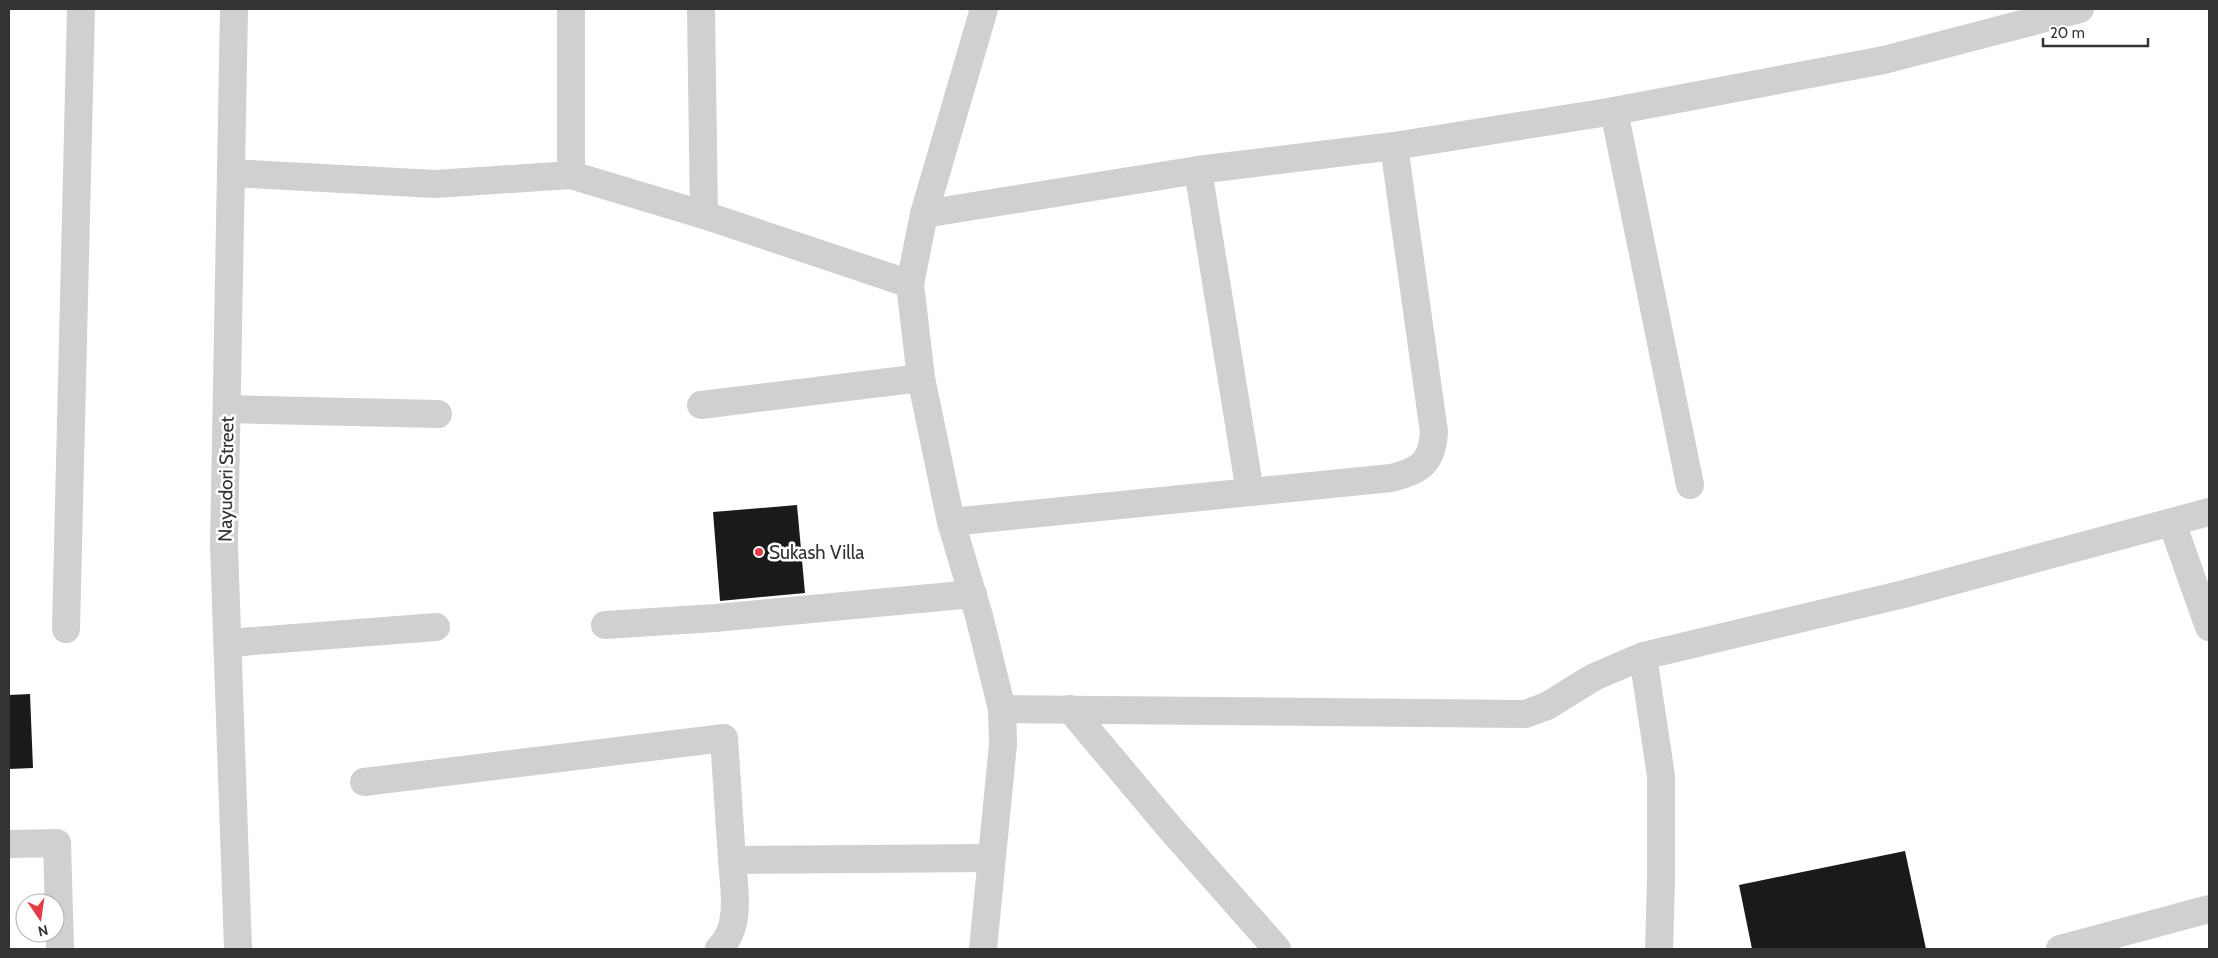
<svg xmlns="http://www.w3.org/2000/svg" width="2218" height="958" viewBox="0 0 2218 958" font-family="Cabin,sans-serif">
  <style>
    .building { fill: #1a1a1a }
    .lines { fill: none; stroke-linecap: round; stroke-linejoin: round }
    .minor { stroke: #d0d0d0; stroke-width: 28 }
    .poi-dot { fill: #e63946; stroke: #fff; stroke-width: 2 }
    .labels { text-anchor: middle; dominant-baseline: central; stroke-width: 5; stroke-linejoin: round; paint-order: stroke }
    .street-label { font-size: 19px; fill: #333; stroke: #fff }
    .poi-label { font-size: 19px; fill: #333; stroke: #fff; text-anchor: start }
  </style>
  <rect width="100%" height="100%" fill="#fff"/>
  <g class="building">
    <path d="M 797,505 L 805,593 L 720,601 L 713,512 Z"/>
    <path d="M 30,694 L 33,768 L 9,769 L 9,695 Z"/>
    <path d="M 1905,851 L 1926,949 L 1752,949 L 1739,885 Z"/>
  </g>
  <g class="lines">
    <g class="minor">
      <path d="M 234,9 L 224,546 L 238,949"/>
      <path d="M 571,9 L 571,175 L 704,215 L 910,284"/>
      <path d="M 701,9 L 704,215"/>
      <path d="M 1614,111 L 1690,485"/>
      <path d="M 1198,170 L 1250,492"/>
      <path d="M 231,173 L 435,184 L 571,175"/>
      <path d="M 924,214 L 1198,170 L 1394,146 L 1614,111 L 1884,60 L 2080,9"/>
      <path d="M 701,405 L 921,378"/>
      <path d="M 227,409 L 438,414"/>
      <path d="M 951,522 L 1391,478 C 1420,471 1432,463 1434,432 L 1394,146"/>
      <path d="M 2172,523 L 2209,627"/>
      <path d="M 605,625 L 715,618 L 973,594"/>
      <path d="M 66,629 L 81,9"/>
      <path d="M 228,643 L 436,627"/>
      <path d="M 1643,656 L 1661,776 L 1661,880 L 1659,949"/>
      <path d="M 1002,709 L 1525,714 L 1547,706 L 1594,677 L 1643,656 L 1904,594 L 2209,512"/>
      <path d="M 1070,709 L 1170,828 L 1277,949"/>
      <path d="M 364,782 L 724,738 L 732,860"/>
      <path d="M 9,844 L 57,843 L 60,949"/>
      <path d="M 719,949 C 742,926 734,890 732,860 L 991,858"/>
      <path d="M 983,949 L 1003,744 L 1002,709 L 979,616 L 951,522 L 921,378 L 910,284 L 924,214 L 984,9"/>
      <path d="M 2060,949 L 2209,909"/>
    </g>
  </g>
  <circle class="poi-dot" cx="759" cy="552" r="5"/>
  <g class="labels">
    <g class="street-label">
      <text transform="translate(226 479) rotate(-89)">Nayudori Street</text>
    </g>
    <g class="poi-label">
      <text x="769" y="552">Sukash Villa</text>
    </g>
  </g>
  <rect width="2218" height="958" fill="none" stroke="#333333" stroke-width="20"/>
  <g transform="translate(40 918) rotate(167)"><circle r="24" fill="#ffffff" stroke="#adadad"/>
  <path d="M0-4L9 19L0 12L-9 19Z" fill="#e63946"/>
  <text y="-8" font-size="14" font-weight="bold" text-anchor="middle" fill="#333333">N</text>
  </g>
  <path d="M2043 38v8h105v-8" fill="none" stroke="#333333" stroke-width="2.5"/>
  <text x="2050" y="38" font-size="15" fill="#333333" stroke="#ffffff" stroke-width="4" paint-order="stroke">20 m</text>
</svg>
